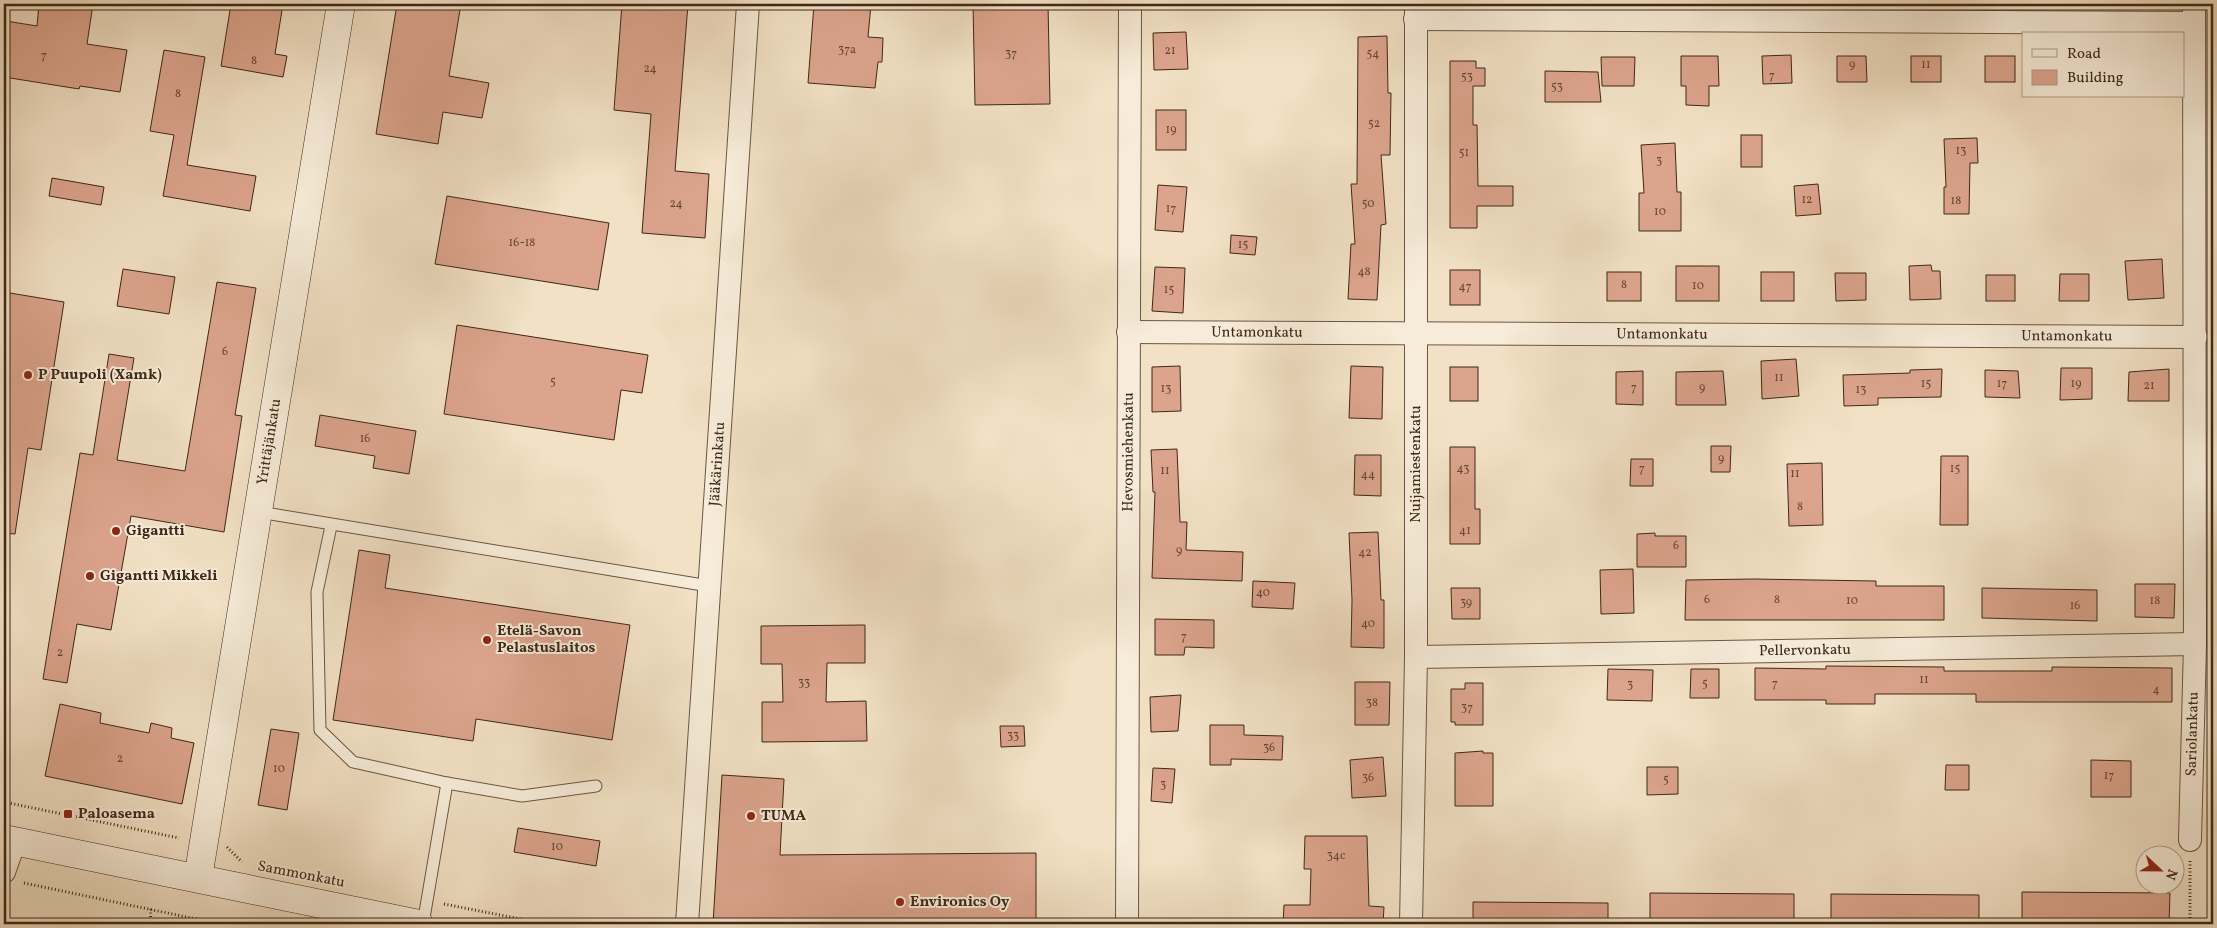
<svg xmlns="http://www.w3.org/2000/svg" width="2217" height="928" viewBox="0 0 2217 928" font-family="Vollkorn,serif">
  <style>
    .building { fill: #dca48d; stroke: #3e2818 }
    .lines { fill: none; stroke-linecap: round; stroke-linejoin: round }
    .lane-casing { stroke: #6b5643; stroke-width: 13 }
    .street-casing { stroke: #6b5643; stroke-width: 24 }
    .secondary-casing { stroke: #3e2818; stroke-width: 29 }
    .path { stroke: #3e2818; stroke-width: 3; stroke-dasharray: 1 2.5; stroke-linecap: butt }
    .lane { stroke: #f7ecd9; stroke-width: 11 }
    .street { stroke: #f7ecd9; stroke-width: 22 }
    .secondary { stroke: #f7ecd9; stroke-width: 28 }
    .poi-dot { fill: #8f2418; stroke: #f7ecd9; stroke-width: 2 }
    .labels { text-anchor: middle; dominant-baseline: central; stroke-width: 4; stroke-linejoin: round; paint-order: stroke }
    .number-label { font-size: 12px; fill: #664735 }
    .street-label { font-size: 15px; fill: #3e2818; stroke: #f7ecd9 }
    .poi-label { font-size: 15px; font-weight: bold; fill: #3e2818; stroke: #f7ecd9; text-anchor: start }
  </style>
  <rect width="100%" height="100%" fill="#f2e1c5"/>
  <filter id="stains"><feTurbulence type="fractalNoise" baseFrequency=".004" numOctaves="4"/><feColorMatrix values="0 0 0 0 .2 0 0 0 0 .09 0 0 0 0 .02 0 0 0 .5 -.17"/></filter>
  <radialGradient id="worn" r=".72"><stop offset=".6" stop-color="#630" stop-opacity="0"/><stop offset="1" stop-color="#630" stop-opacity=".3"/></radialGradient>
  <g class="building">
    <path d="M 39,4 L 93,4 L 87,44 L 127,50 L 120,92 L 80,86 L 79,89 L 4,77 L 6,21 L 37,26 Z"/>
    <path d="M 231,4 L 283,4 L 275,54 L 287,56 L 283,77 L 221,66 Z"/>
    <path d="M 397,4 L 461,4 L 449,76 L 489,83 L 482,118 L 443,112 L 438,144 L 376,134 Z"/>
    <path d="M 622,4 L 688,4 L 675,171 L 709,174 L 705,238 L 642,233 L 651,114 L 614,110 Z"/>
    <path d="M 814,4 L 871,4 L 868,37 L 883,38 L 882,62 L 878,62 L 875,88 L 808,83 Z"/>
    <path d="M 973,4 L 1048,4 L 1050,104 L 975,105 Z"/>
    <path d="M 1186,32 L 1188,69 L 1154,70 L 1153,33 Z"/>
    <path d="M 1387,36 L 1388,93 L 1391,93 L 1390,155 L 1381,155 L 1386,224 L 1381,225 L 1377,300 L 1348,299 L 1351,244 L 1355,244 L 1351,184 L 1357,184 L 1358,37 Z"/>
    <path d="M 164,50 L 205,57 L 187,165 L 256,176 L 250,211 L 163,196 L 174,135 L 150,131 Z"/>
    <path d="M 1791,55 L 1792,83 L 1763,84 L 1762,56 Z"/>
    <path d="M 1681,56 L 1718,56 L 1719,86 L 1709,86 L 1709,106 L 1686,105 L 1686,86 L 1681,86 Z"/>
    <path d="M 1837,56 L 1866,56 L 1867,82 L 1837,82 Z"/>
    <rect x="1911" y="56" width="30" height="26"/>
    <rect x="1985" y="56" width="30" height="26"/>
    <path d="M 1601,57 L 1635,57 L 1634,86 L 1602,86 Z"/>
    <path d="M 1450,61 L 1476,61 L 1476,68 L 1485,68 L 1485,86 L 1473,86 L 1473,125 L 1477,125 L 1478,186 L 1513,186 L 1513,206 L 1477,206 L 1477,228 L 1450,228 Z"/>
    <path d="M 1545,71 L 1598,72 L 1601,102 L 1545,102 Z"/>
    <rect x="1156" y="110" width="30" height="40"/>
    <rect x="1741" y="135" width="21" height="32"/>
    <path d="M 1977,138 L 1978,163 L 1970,163 L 1969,214 L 1944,214 L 1944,187 L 1946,187 L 1944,139 Z"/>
    <path d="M 1675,143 L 1677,192 L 1681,192 L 1681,231 L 1639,231 L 1639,193 L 1644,193 L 1641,145 Z"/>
    <path d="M 52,178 L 104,187 L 101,205 L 49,196 Z"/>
    <path d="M 1818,184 L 1821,214 L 1796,216 L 1794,186 Z"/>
    <path d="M 1158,185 L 1187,187 L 1183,232 L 1155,230 Z"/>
    <path d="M 447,196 L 609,223 L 598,290 L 435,264 Z"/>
    <path d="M 1231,235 L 1257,237 L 1255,255 L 1230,253 Z"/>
    <path d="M 2162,259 L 2164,298 L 2128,300 L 2125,261 Z"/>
    <path d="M 1931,265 L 1932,271 L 1940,271 L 1941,299 L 1910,300 L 1909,266 Z"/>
    <rect x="1676" y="266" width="43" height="35"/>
    <path d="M 1155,267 L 1185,268 L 1183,313 L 1152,311 Z"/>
    <path d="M 123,269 L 175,277 L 169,314 L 117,306 Z"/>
    <rect x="1450" y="270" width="30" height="35"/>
    <rect x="1607" y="272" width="34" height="29"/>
    <rect x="1761" y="272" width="33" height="29"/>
    <path d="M 1835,273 L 1866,273 L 1866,300 L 1836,301 Z"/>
    <path d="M 2060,274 L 2089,274 L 2089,301 L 2059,301 Z"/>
    <rect x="1986" y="275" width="29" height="26"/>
    <path d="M 217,282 L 256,288 L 235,415 L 242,416 L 224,532 L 131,516 L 111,630 L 77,624 L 67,683 L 43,679 L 80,453 L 93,455 L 109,354 L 134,358 L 117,460 L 185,471 Z"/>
    <path d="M 4,292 L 64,302 L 41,450 L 28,448 L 15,534 L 4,533 Z"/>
    <path d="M 457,325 L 648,355 L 642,393 L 621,390 L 614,440 L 444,414 Z"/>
    <path d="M 1796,359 L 1799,396 L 1762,399 L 1761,361 Z"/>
    <path d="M 1180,366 L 1181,411 L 1152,412 L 1152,367 Z"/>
    <path d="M 1351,366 L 1383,367 L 1382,419 L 1349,418 Z"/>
    <rect x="1450" y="367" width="28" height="34"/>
    <path d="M 2061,368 L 2092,368 L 2092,399 L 2060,400 Z"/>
    <path d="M 1942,369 L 1941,397 L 1878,398 L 1878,405 L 1844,406 L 1843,375 L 1910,373 L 1910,370 Z"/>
    <path d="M 2169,369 L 2169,401 L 2128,401 L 2129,372 Z"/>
    <path d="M 1985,370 L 2018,371 L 2020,398 L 1985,397 Z"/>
    <path d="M 1643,371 L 1643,405 L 1616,404 L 1616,372 Z"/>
    <path d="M 1723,371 L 1726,405 L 1676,405 L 1676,372 Z"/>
    <path d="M 320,415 L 416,431 L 409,474 L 373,468 L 375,456 L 315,446 Z"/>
    <path d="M 1711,446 L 1731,446 L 1730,472 L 1711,472 Z"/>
    <path d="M 1450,447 L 1475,447 L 1475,509 L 1480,509 L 1480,544 L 1450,544 Z"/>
    <path d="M 1177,449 L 1180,522 L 1187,522 L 1186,550 L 1243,552 L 1242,581 L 1152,578 L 1155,492 L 1153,492 L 1151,450 Z"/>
    <path d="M 1355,455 L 1381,455 L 1381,496 L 1354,495 Z"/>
    <path d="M 1941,456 L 1968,456 L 1968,525 L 1940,525 Z"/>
    <path d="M 1631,459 L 1653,459 L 1653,486 L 1630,486 Z"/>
    <path d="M 1822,463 L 1823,525 L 1789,526 L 1787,464 Z"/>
    <path d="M 1378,532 L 1381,600 L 1384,600 L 1384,648 L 1351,647 L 1352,600 L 1349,533 Z"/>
    <path d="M 1655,533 L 1655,536 L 1686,536 L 1686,567 L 1637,567 L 1637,534 Z"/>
    <path d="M 359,550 L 390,555 L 385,588 L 630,625 L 612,740 L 476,719 L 473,741 L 333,720 Z"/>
    <path d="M 1633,569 L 1634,613 L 1601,614 L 1600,570 Z"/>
    <path d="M 1754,579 L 1876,581 L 1876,586 L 1944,586 L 1944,620 L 1685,620 L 1686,580 Z"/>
    <path d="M 1253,581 L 1295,583 L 1293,609 L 1252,607 Z"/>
    <path d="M 2135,584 L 2175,584 L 2174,618 L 2135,617 Z"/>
    <path d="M 1451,588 L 1480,588 L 1480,619 L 1452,619 Z"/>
    <path d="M 1982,588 L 2097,590 L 2097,621 L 1982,618 Z"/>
    <path d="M 1155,619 L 1214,620 L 1214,648 L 1185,647 L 1184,655 L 1155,655 Z"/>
    <path d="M 865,625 L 865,663 L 827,663 L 826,702 L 866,701 L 867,741 L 762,742 L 762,702 L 783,702 L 782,664 L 761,664 L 761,626 Z"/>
    <path d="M 1826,666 L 1944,667 L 1944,671 L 2052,671 L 2052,667 L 2172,668 L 2172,702 L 1976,702 L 1976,694 L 1875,694 L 1875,704 L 1826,704 L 1826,700 L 1755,700 L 1755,668 L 1826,669 Z"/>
    <path d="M 1608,669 L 1653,670 L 1652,701 L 1607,700 Z"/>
    <path d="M 1691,669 L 1719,669 L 1719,698 L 1690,698 Z"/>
    <path d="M 1355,682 L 1390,682 L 1389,725 L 1355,725 Z"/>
    <path d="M 1465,683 L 1483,683 L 1483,725 L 1455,725 L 1455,722 L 1451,722 L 1451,689 L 1465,689 Z"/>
    <path d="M 1181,695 L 1178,731 L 1151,732 L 1150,697 Z"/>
    <path d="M 60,704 L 101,713 L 100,723 L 149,733 L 151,723 L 172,728 L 171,738 L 194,743 L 182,804 L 45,776 Z"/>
    <path d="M 1210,725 L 1244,725 L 1244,735 L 1283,736 L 1282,760 L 1231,759 L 1231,765 L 1210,765 Z"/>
    <path d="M 1000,726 L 1024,726 L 1025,746 L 1001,747 Z"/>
    <path d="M 271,729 L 299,733 L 287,810 L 258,805 Z"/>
    <path d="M 1483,751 L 1483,753 L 1493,753 L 1493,806 L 1455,806 L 1455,753 Z"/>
    <path d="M 1383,757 L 1386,796 L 1352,798 L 1350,760 Z"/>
    <path d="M 2091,760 L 2131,761 L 2131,797 L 2091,797 Z"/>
    <path d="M 1946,765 L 1969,765 L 1969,790 L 1945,790 Z"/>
    <path d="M 1647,767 L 1678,767 L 1678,794 L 1647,795 Z"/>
    <path d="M 1153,768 L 1175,769 L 1172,803 L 1151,801 Z"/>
    <path d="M 722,775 L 784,779 L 780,855 L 1036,853 L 1036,924 L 713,924 Z"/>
    <path d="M 518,828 L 600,841 L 596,866 L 514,852 Z"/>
    <path d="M 1305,836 L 1367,836 L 1369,906 L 1384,907 L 1383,924 L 1283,924 L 1284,905 L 1310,905 L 1311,869 L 1304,869 Z"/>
    <path d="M 2022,892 L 2170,893 L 2169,924 L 2022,924 Z"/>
    <path d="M 1650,893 L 1794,894 L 1794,924 L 1650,924 Z"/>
    <path d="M 1831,894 L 1979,895 L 1979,924 L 1831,924 Z"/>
    <path d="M 1473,902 L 1608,903 L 1608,924 L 1473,924 Z"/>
  </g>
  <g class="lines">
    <g class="lane-casing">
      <g id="lane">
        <path d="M 259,512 L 709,586"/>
        <path d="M 331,526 L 317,592 L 320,730 L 353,762 L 447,783 L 522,796 L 596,786"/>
        <path d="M 423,924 L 447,783"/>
      </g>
    </g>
    <g class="street-casing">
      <g id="street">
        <path d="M 1415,19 L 2194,23"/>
        <path id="s1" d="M 1128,332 L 2196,337"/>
        <path id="s2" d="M 1416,657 L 2195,644"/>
        <path id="s3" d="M 2190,840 L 2195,644 L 2194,4"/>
        <path d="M 4,872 L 15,841"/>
        <path id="s4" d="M 687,924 L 748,4"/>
        <path id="s5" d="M 1127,924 L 1130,4"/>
        <path d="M 1411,924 L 1416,657 L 1416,4"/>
      </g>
    </g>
    <g class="secondary-casing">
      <g id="secondary">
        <path d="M 4,839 L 419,924"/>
        <path id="s6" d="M 198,878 L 341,4"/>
      </g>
    </g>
    <g class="path">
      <path d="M 4,802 L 179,838"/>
      <path d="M 227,847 L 242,862"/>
      <path d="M 2190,861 L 2190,924"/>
      <path d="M 24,883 L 220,924"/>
      <path d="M 444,904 L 546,924"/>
      <path d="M 2190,923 L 2213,922"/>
      <path d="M 150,924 L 151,909"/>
    </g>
    <use href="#lane" class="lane"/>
    <use href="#street" class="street"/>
    <use href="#secondary" class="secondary"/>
  </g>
  <g class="poi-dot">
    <circle cx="28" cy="375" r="5"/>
    <circle cx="116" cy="531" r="5"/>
    <circle cx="90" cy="576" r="5"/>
    <circle cx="487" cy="640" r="5"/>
    <rect x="63" y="809" width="10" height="10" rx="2.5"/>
    <circle cx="751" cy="816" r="5"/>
    <circle cx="900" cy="902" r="5"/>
  </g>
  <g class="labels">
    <g class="number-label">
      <text x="847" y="50">37a</text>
      <text x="1170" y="51">21</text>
      <text x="1011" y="54">37</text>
      <text x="1373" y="54">54</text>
      <text x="44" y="56">7</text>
      <text x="254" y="61">8</text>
      <text x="1852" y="65">9</text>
      <text x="1926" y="65">11</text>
      <text x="650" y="69">24</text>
      <text x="1772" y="76">7</text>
      <text x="1467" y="77">53</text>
      <text x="1557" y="87">53</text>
      <text x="178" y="94">8</text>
      <text x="1374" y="124">52</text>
      <text x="1171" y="130">19</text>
      <text x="1961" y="151">13</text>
      <text x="1464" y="153">51</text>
      <text x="1659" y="161">3</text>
      <text x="1807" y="200">12</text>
      <text x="1956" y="201">18</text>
      <text x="676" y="204">24</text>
      <text x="1368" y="204">50</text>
      <text x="1171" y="209">17</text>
      <text x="1660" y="212">10</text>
      <text x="522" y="243">16-18</text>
      <text x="1243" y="245">15</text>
      <text x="1364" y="272">48</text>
      <text x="1624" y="285">8</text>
      <text x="1698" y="286">10</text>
      <text x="1465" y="287">47</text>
      <text x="1169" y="290">15</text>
      <text x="225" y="352">6</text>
      <text x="1779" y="378">11</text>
      <text x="553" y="382">5</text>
      <text x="1926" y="384">15</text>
      <text x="2002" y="384">17</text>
      <text x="2076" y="384">19</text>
      <text x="2149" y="386">21</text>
      <text x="1634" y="388">7</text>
      <text x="1702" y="388">9</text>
      <text x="1166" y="389">13</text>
      <text x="1861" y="390">13</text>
      <text x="365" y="439">16</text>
      <text x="1721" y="459">9</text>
      <text x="1463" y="469">43</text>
      <text x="1642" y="469">7</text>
      <text x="1955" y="469">15</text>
      <text x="1165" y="471">11</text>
      <text x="1795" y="474">11</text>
      <text x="1368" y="475">44</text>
      <text x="1800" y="507">8</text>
      <text x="1465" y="531">41</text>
      <text x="1676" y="546">6</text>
      <text x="1179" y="551">9</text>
      <text x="1365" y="553">42</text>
      <text x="1263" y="593">40</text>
      <text x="1707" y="600">6</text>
      <text x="1777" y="600">8</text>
      <text x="1852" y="601">10</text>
      <text x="2155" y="601">18</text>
      <text x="1466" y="603">39</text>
      <text x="2075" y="606">16</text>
      <text x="1368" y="624">40</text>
      <text x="1184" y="637">7</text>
      <text x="60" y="653">2</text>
      <text x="1924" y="680">11</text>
      <text x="804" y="683">33</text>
      <text x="1705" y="684">5</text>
      <text x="1775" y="684">7</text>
      <text x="1630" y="685">3</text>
      <text x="2156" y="690">4</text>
      <text x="1372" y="703">38</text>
      <text x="1467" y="708">37</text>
      <text x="1013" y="736">33</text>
      <text x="1269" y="748">36</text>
      <text x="120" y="759">2</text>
      <text x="279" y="769">10</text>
      <text x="2109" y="776">17</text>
      <text x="1368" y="778">36</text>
      <text x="1666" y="780">5</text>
      <text x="1163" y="785">3</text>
      <text x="557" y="847">10</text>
      <text x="1336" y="856">34c</text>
    </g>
    <g class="street-label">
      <text stroke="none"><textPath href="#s1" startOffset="129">Untamonkatu</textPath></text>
      <text stroke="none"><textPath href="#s1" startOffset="534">Untamonkatu</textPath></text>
      <text stroke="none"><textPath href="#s1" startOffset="939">Untamonkatu</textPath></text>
      <text stroke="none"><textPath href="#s6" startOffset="442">Yrittäjänkatu</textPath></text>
      <text stroke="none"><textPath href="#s5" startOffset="472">Hevosmiehenkatu</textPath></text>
      <text stroke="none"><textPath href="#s4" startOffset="461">Jääkärinkatu</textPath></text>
      <text transform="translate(1416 464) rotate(-90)">Nuijamiestenkatu</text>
      <text stroke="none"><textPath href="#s2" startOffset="389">Pellervonkatu</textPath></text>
      <text stroke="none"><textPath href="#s3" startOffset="106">Sariolankatu</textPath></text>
      <text transform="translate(301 875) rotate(11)">Sammonkatu</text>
    </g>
    <g class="poi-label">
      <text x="38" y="375">P Puupoli (Xamk)</text>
      <text x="126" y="531">Gigantti</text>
      <text x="100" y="576">Gigantti Mikkeli</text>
      <text x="497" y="631">Etelä-Savon<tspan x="497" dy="17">Pelastuslaitos</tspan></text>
      <text x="78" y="814">Paloasema</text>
      <text x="761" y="816">TUMA</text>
      <text x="910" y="902">Environics Oy</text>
    </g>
  </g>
  <rect width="2217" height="928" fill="none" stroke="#f2e1c5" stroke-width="20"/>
  <rect x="5" y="5" width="2207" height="918" fill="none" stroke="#3e2818" stroke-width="2.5"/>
  <rect x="10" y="10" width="2197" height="908" fill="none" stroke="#3e2818"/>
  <rect x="2022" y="32" width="162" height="65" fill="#f7ecd9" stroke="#ad9e8c"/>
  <rect x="2032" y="49" width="25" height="8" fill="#f7ecd9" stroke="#ad9e8c"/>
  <text x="2067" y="58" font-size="15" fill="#3e2818">Road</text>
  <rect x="2032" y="70" width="25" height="15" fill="#dca48d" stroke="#ad9e8c"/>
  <text x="2067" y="82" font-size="15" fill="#3e2818">Building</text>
  <g transform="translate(2160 870) rotate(112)"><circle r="24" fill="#f7ecd9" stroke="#ad9e8c"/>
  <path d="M0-4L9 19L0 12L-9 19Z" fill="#8f2418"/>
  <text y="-8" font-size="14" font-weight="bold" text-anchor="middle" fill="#3e2818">N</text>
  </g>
  <rect width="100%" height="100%" filter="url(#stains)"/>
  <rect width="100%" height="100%" fill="url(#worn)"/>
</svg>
